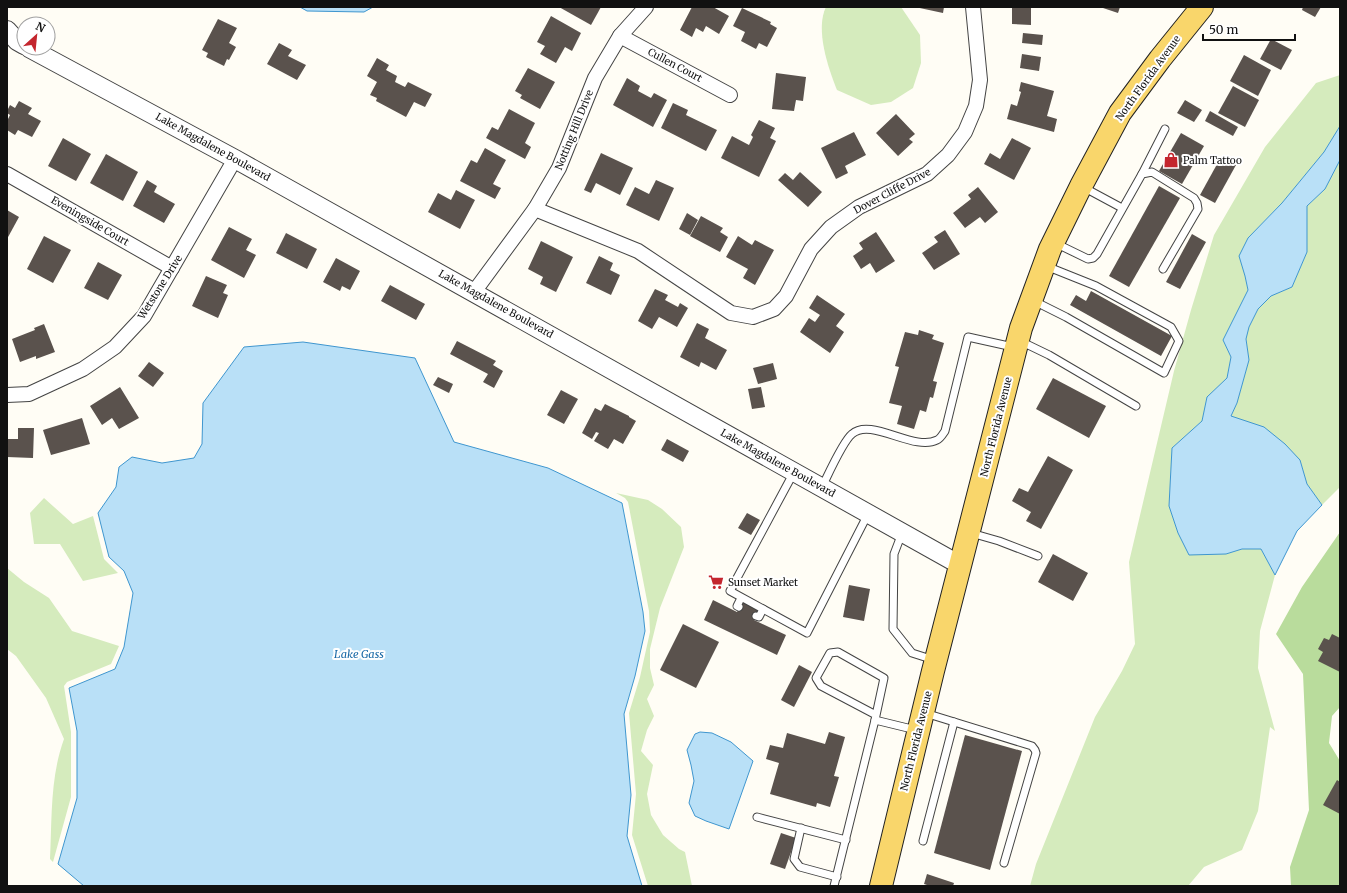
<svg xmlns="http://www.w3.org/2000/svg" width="1347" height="893" viewBox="0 0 1347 893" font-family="Merriweather,serif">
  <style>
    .green { fill: #d5ebbd }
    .forest { fill: #b9dc9c }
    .water { fill: #b9e0f7; stroke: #3f96cf }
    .building { fill: #5a524d }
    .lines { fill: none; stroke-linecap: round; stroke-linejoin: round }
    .service-casing { stroke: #444; stroke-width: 9 }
    .minor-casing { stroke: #444; stroke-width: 16 }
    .tertiary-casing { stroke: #444; stroke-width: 20 }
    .primary-casing { stroke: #222; stroke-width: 24 }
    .service { stroke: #fff; stroke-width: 7 }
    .minor { stroke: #fff; stroke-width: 14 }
    .tertiary { stroke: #fff; stroke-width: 18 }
    .primary { stroke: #f9d66b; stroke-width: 22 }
    .labels { text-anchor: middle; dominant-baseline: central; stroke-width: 4; stroke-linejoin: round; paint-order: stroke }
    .street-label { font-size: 10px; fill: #111; stroke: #fff }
    .poi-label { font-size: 10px; fill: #111; stroke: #fff; text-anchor: start }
    .water-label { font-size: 11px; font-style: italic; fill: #1768a6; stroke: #fff }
  </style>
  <rect width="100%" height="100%" fill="#fffdf5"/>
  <g class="green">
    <path d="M 826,7 L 901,7 L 920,35 L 921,63 L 913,88 L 891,102 L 871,105 L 837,90 C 828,68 815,29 826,7 Z"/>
    <path d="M 1340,75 L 1340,126 L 1324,152 L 1282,203 L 1248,238 L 1245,276 L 1248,290 L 1223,340 L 1231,357 L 1227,378 L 1207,398 L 1202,421 L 1172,448 L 1169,506 L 1226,554 L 1242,549 L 1261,549 L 1275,575 L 1260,631 L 1258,668 L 1275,731 L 1270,727 L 1258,811 L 1242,850 L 1204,867 L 1188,886 L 1030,886 L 1036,864 L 1095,717 L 1122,671 L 1135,644 L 1129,562 L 1174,371 L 1191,310 L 1214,235 L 1265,147 L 1316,83 Z"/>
    <path d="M 1340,160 L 1340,487 L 1322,505 L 1307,484 L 1300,460 L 1231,416 L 1237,403 L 1249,360 L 1246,339 L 1249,327 L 1258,309 L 1271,296 L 1292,287 L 1307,252 L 1307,206 L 1325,189 Z"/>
    <path d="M 616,493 L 648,500 L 662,509 L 681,527 L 684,547 L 660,608 L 650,649 L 650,668 L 654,685 L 647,699 L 654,716 L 647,730 L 641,751 L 653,765 L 647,794 L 651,815 L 663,835 L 679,849 L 685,852 L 692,886 L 648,886 L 632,835 L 636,794 L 629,713 L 640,677 L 650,632 L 649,611 L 628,502 L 625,498 Z"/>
    <path d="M 44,498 L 73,524 L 93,516 L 104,559 L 118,573 L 83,581 L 60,544 L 34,544 L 30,513 Z"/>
    <path d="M 7,568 L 24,582 L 49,598 L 72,631 L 119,646 L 111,664 L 67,682 L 64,686 L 71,732 L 71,797 L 53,862 L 50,859 C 52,819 50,777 64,739 L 46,698 L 16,656 L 7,649 Z"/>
  </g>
  <path class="forest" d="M 1340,532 L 1340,707 L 1332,716 L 1329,743 L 1340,761 L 1340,886 L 1291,886 L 1290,867 L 1309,810 L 1303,674 L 1276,634 L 1302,587 Z"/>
  <g class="water">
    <path d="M 300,7 L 373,7 L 364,12 L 307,11 Z"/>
    <path d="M 1340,126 L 1340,160 L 1325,189 L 1307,206 L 1307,252 L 1292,287 L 1271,296 L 1258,309 L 1249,327 L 1246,339 L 1249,360 L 1237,403 L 1231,416 L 1264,427 L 1285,444 L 1300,460 L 1307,484 L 1322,505 L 1297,531 L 1275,575 L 1261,549 L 1242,549 L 1226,554 L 1189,555 L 1178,533 L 1169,506 L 1172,448 L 1202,421 L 1207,397 L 1227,378 L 1231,357 L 1223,340 L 1248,290 L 1245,276 L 1239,256 L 1248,238 L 1282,203 L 1324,152 Z"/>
    <path d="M 303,342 L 415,358 L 454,442 L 548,468 L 622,503 L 643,612 L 645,631 L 635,676 L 624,714 L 631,795 L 627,836 L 642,886 L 84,886 L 58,864 L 77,798 L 77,731 L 69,688 L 115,669 L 124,647 L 133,593 L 124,571 L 109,557 L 98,513 L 116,487 L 119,467 L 132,457 L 162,463 L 194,458 L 202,444 L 203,403 L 244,347 Z"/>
    <path d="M 700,732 L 712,733 L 731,742 L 753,761 L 729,829 L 706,821 L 695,816 L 689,803 L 694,781 L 691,765 L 687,750 L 695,734 Z"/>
  </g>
  <g class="building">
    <path d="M 559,7 L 601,7 L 591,25 Z"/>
    <path d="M 692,7 L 713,7 L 729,16 L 719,34 L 706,26 L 703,32 L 696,28 L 692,37 L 680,30 Z"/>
    <path d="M 915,7 L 944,7 L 943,13 Z"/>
    <path d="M 1012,7 L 1031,7 L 1031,25 L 1012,24 Z"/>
    <path d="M 1100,7 L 1120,7 L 1118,13 Z"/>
    <path d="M 1303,7 L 1321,7 L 1315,17 L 1302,10 Z"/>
    <path d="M 742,8 L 771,22 L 770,24 L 777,28 L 767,47 L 759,43 L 756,49 L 741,41 L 745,32 L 733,26 Z"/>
    <path d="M 551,16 L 581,33 L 572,51 L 565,47 L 556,63 L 540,54 L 545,46 L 537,42 Z"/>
    <path d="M 218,19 L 237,28 L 229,43 L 236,47 L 229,60 L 227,59 L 224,66 L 206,57 L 208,53 L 202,50 Z"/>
    <path d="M 1023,33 L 1043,35 L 1042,45 L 1022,43 Z"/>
    <path d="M 1271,39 L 1292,50 L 1281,70 L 1260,59 Z"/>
    <path d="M 279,43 L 292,50 L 288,56 L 306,65 L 297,80 L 267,64 Z"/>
    <path d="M 1022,54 L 1041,57 L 1039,71 L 1020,68 Z"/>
    <path d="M 1244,55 L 1271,70 L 1258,96 L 1230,81 Z"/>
    <path d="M 377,58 L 389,65 L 386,70 L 397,76 L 395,82 L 405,87 L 408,82 L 432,94 L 425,107 L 414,102 L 406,117 L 376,101 L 377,98 L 370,95 L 377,82 L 367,76 Z"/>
    <path d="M 528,68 L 555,82 L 540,109 L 520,98 L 522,95 L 515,91 Z"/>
    <path d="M 776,73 L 806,77 L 803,101 L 796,100 L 794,111 L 772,109 Z"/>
    <path d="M 627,78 L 640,86 L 638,91 L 651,98 L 654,93 L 667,100 L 653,127 L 613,105 Z"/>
    <path d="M 1021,82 L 1054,91 L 1047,116 L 1057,119 L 1054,132 L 1007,119 L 1011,104 L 1017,106 L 1021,92 L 1019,91 Z"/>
    <path d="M 1233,86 L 1259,100 L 1245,127 L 1218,113 Z"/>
    <path d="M 1185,100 L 1202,110 L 1194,122 L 1177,113 Z"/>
    <path d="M 19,101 L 32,108 L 28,114 L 41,121 L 32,137 L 18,130 L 15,135 L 7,130 L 7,121 L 10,115 L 7,113 L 7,111 L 10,105 L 15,108 Z"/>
    <path d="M 673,103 L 688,110 L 686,115 L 717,130 L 706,151 L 661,128 Z"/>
    <path d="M 509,109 L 535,123 L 525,143 L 531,147 L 525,159 L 486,138 L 492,127 L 498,130 Z"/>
    <path d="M 1210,111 L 1238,127 L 1233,136 L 1205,121 Z"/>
    <path d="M 896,114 L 915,134 L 909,139 L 913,142 L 898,156 L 876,133 Z"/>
    <path d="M 759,120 L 775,128 L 770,138 L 776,141 L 759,177 L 721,158 L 732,136 L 749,145 L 753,137 L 751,135 Z"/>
    <path d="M 854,132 L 866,155 L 845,166 L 848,173 L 836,179 L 821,148 Z"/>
    <path d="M 1181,133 L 1204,146 L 1182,184 L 1159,171 Z"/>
    <path d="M 63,138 L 91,154 L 76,181 L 48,166 Z"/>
    <path d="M 1012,138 L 1031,148 L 1014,180 L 984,164 L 990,153 L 1000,159 Z"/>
    <path d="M 485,148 L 506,160 L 493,184 L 501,188 L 495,199 L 460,181 L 471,160 L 477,163 Z"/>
    <path d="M 601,153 L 633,168 L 620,195 L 596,183 L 591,193 L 584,190 Z"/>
    <path d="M 106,154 L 138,172 L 123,201 L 90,183 Z"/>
    <path d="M 1221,157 L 1236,165 L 1215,203 L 1200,195 Z"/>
    <path d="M 800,172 L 822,192 L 808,207 L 778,180 L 785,173 L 793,180 Z"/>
    <path d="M 147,180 L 157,186 L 154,192 L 175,204 L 164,223 L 133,206 Z"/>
    <path d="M 656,180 L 674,188 L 659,221 L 626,205 L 635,187 L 649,194 Z"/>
    <path d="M 1159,186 L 1180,198 L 1129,287 L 1109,276 Z"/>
    <path d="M 978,187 L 998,212 L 985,223 L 980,217 L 965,228 L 953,213 L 971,199 L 968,195 Z"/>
    <path d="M 456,190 L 475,200 L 460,229 L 428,212 L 438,193 L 451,200 Z"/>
    <path d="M 7,210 L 19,217 L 7,239 Z"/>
    <path d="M 687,213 L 698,220 L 690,235 L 679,229 Z"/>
    <path d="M 701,216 L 723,228 L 720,232 L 728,237 L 720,252 L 690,236 Z"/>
    <path d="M 229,227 L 252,239 L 246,250 L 256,255 L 244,278 L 211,260 Z"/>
    <path d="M 945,230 L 960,254 L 934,270 L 922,253 L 938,242 L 934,237 Z"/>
    <path d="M 876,232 L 895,261 L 876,273 L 870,263 L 861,269 L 853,256 L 863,249 L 859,243 Z"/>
    <path d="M 286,233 L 317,249 L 307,269 L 276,253 Z"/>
    <path d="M 1192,234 L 1206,242 L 1180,289 L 1166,282 Z"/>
    <path d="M 44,236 L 71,250 L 53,283 L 27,269 Z"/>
    <path d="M 738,236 L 752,245 L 755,240 L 774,250 L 755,285 L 743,278 L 748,269 L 726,257 Z"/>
    <path d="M 541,241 L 573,257 L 556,292 L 540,284 L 543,277 L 528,269 Z"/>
    <path d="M 599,256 L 613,263 L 610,270 L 620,275 L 611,295 L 586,283 Z"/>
    <path d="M 336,258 L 360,271 L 350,290 L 342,286 L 340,291 L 323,282 Z"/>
    <path d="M 98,262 L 122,275 L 108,300 L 84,288 Z"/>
    <path d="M 206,276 L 227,285 L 223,293 L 228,295 L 218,318 L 192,306 Z"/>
    <path d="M 390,285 L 425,304 L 416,320 L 381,301 Z"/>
    <path d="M 655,289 L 668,295 L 665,300 L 678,307 L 680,303 L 688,308 L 677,327 L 659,317 L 652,329 L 638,321 Z"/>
    <path d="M 1091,291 L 1172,336 L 1161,356 L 1070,305 L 1076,295 L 1086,301 Z"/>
    <path d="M 817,295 L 845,314 L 836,326 L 844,332 L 830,353 L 800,332 L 809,318 L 815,322 L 820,315 L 809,308 Z"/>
    <path d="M 697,323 L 709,329 L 705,338 L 727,350 L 716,370 L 701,362 L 699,367 L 680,357 Z"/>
    <path d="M 44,324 L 55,352 L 36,359 L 36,356 L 20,362 L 12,339 L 35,330 L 34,328 Z"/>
    <path d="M 919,330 L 934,335 L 932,339 L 944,343 L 933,381 L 937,382 L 933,398 L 930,397 L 926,412 L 920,410 L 914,429 L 897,424 L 902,406 L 889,403 L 899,367 L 895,366 L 905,332 L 918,335 Z"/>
    <path d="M 457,341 L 496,361 L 493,365 L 503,371 L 494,388 L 483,382 L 488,374 L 450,354 Z"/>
    <path d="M 149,362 L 164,373 L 153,387 L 138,376 Z"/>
    <path d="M 773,363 L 777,379 L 758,384 L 753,368 Z"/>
    <path d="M 438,377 L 453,384 L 449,393 L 433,385 Z"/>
    <path d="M 1053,378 L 1106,406 L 1089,438 L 1036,409 Z"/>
    <path d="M 120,387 L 139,418 L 119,429 L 112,418 L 102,425 L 90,406 Z"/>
    <path d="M 761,387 L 765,407 L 752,409 L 748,389 Z"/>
    <path d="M 561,390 L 578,399 L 564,424 L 547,415 Z"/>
    <path d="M 605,404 L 629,416 L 629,417 L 636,421 L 623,444 L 614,439 L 608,449 L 594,441 L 599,433 L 596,432 L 592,439 L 582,433 L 595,408 L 601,411 Z"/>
    <path d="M 82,418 L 90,444 L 51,455 L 43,430 Z"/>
    <path d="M 18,428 L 34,428 L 33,458 L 7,457 L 7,439 L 18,439 Z"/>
    <path d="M 667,439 L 689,451 L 683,462 L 661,450 Z"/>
    <path d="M 1048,456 L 1073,470 L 1041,529 L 1026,521 L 1031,512 L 1012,501 L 1019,488 L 1028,492 Z"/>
    <path d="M 747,513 L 760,520 L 751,535 L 738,528 Z"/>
    <path d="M 1053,554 L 1088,573 L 1073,601 L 1038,582 Z"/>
    <path d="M 849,585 L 870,589 L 864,621 L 843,617 Z"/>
    <path d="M 713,600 L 737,612 L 743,600 L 760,608 L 754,620 L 786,635 L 777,655 L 704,620 Z"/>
    <path d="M 683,624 L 719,642 L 696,688 L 660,670 Z"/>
    <path d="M 1332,634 L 1340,638 L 1340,672 L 1318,661 L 1323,652 L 1318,649 L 1324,638 L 1329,640 Z"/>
    <path d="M 799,665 L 812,672 L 794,707 L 781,700 Z"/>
    <path d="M 829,732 L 845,737 L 834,776 L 839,777 L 830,807 L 817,803 L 816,807 L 770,794 L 779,763 L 766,759 L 770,745 L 783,748 L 787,733 L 825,744 Z"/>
    <path d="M 965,735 L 1022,751 L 990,870 L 934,853 Z"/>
    <path d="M 1337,780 L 1340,782 L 1340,814 L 1323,805 Z"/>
    <path d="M 781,833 L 796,838 L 785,869 L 770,864 Z"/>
    <path d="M 927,874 L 954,883 L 953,886 L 930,886 L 924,884 Z"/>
  </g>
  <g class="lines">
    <g class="service-casing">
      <g id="service">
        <path d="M 1142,174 L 1165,129"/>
        <path d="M 1083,187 L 1122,208"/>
        <path d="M 1055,243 L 1088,259 L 1093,258 L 1097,254 L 1142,174 L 1152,172 L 1194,198 L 1197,203 L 1198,209 L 1163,269"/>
        <path d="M 1034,301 L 1066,317 L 1164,373 L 1179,341 L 1171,327 L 1096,286 L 1046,266"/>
        <path d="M 1020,341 L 1049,355 L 1136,406"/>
        <path d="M 794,472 L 730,591 L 807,633 L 868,514"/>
        <path d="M 822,487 C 828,475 843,441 852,434 C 871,417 914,452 937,440 C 940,439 943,434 945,431 L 968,337 L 1013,347"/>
        <path d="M 902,533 L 894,554 L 893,629 L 912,653 L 934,660"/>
        <path d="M 971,533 L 999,541 L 1038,556"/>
        <path d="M 739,607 L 737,606 L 741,598"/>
        <path d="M 756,616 L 759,617 L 763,609"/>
        <path d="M 925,713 L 1032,746 L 1035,750 L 1036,753 L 1004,863"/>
        <path d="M 875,720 L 884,678 L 838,652 L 830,653 L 816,678 L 821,686 L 876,715"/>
        <path d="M 757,817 L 846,840"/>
        <path d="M 801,828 L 794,859 L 800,867 L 837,877"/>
        <path d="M 923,841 L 954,722"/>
        <path d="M 834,886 L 875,720 L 916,730"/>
      </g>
    </g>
    <g class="minor-casing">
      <g id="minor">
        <path d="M 620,36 L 730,95"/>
        <path d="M 7,174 L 172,268"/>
        <path d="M 535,209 L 638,251 L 731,313 L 753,317 L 774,309 L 786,296 L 811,249 L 831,227 L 859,207 L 927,174 L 948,155 L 965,132 L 976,106 L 980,80 L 973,7"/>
        <path d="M 474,292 L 535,209 L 559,168 L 595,78 L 620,36 L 646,7"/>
        <path d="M 7,395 L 29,394 L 83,369 L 115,347 L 144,316 L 235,159"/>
      </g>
    </g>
    <g class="tertiary-casing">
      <g id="tertiary">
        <path d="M 7,30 L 17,41 L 24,45"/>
        <path d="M 29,48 L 235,159 L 960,565"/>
      </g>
    </g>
    <g class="primary-casing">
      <path id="primary" d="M 881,886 L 933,671 L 1021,328 L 1050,249 L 1081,186 L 1120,113 L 1160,59 L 1202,7"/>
    </g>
    <use href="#service" class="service"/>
    <use href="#minor" class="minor"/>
    <use href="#tertiary" class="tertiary"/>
    <use href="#primary" class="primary"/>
  </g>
  <defs>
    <g id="shop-bare" transform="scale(1.2)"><path d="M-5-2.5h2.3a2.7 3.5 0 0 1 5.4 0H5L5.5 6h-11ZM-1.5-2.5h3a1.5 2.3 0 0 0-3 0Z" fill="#c4262e" stroke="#fff" stroke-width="2.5" paint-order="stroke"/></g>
    <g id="supermarket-bare" transform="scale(1.2)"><path d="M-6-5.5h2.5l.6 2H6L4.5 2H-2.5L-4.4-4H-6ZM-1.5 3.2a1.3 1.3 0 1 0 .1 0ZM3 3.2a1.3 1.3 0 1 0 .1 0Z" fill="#c4262e" stroke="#fff" stroke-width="2.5" paint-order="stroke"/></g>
  </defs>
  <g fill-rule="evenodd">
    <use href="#shop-bare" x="1171" y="160"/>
    <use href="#supermarket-bare" x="716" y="582"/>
  </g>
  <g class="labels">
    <g class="street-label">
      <text transform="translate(675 65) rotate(28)">Cullen Court</text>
      <text transform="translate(1148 78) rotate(-54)">North Florida Avenue</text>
      <text transform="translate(574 130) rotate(-68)">Notting Hill Drive</text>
      <text transform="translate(213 147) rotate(29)">Lake Magdalene Boulevard</text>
      <text transform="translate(892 191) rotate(-28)">Dover Cliffe Drive</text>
      <text transform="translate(90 221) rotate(30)">Eveningside Court</text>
      <text transform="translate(160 287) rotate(-58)">Wetstone Drive</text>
      <text transform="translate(496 304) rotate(29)">Lake Magdalene Boulevard</text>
      <text transform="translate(996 427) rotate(-76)">North Florida Avenue</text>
      <text transform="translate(778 463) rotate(29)">Lake Magdalene Boulevard</text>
      <text transform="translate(916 741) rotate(-76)">North Florida Avenue</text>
    </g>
    <g class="poi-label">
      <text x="1183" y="160">Palm Tattoo</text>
      <text x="728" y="582">Sunset Market</text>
    </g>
    <g class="water-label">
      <text x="359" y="654">Lake Gass</text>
    </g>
  </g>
  <rect width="1347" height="893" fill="none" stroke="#111111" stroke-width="16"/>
  <g transform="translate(36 36) rotate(27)"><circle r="19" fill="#ffffff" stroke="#a0a0a0"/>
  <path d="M0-3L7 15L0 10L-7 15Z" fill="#c4262e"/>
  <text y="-6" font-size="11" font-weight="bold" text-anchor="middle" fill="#111111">N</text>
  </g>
  <path d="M1203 34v6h92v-6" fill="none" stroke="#111111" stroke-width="2"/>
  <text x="1209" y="34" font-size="12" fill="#111111" stroke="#ffffff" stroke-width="3" paint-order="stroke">50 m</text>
</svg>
